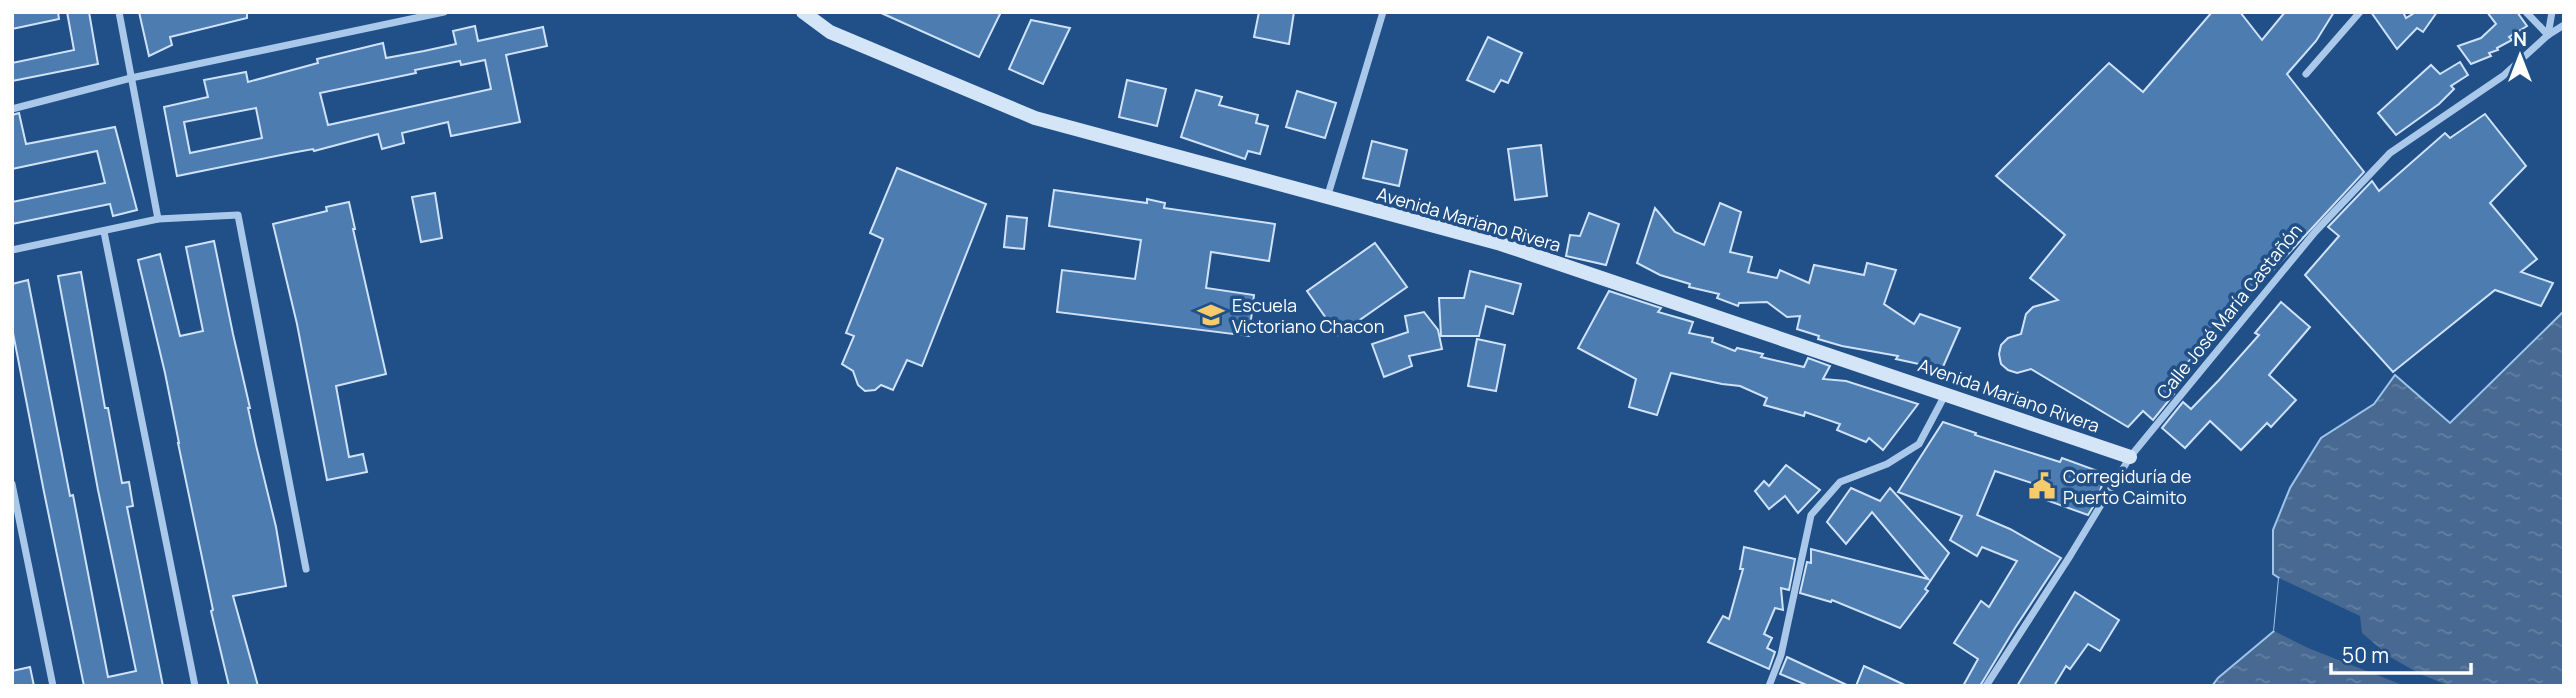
<svg xmlns="http://www.w3.org/2000/svg" width="2576" height="698" viewBox="0 0 2576 698" font-family="Manrope,sans-serif">
  <style>
    .water { fill: url(#water-ripples); stroke: #9ec4eb; stroke-width: 2 }
    .pier { fill: #205087 }
    .building { fill: #4d7cb1; stroke: #cfe2f8; stroke-width: 2; fill-rule: evenodd }
    .lines { fill: none; stroke-linecap: round; stroke-linejoin: round }
    .minor { stroke: #aac9ea; stroke-width: 7 }
    .secondary { stroke: #d5e5f8; stroke-width: 14 }
    .labels { text-anchor: middle; dominant-baseline: central; stroke-width: 7; stroke-linejoin: round; paint-order: stroke }
    .street-label { font-size: 18px; fill: #fff; stroke: #205087 }
    .poi-label { font-size: 18px; fill: #fff; stroke: #205087; text-anchor: start }
  </style>
  <defs>
    <pattern id="water-ripples" width="26" height="14" patternUnits="userSpaceOnUse" patternTransform="scale(1.75)"><rect width="26" height="14" fill="#486a92"/><path d="M2 4q2-2 4 0t4 0M15 11q2-2 4 0t4 0" fill="none" stroke="#6380a2"/></pattern>
  </defs>
  <rect width="100%" height="100%" fill="#205087"/>
  <path class="water" d="M 2564,311 L 2564,686 L 2212,686 L 2218,678 L 2274,631 L 2279,578 L 2273,574 L 2273,530 L 2290,488 L 2321,438 L 2374,404 L 2395,375 L 2450,423 Z"/>
  <path class="pier" d="M 2279,578 L 2360,616 L 2362,633 L 2390,657 L 2420,674 L 2450,686 L 2405,686 L 2308,648 L 2274,631 Z"/>
  <g class="building">
    <path d="M 12,12 L 58,12 L 59,19 L 12,29 Z"/>
    <path d="M 67,12 L 89,12 L 98,64 L 12,81 L 12,63 L 74,50 Z"/>
    <path d="M 139,12 L 247,12 L 247,18 L 170,37 L 172,45 L 149,56 Z"/>
    <path d="M 879,12 L 1001,12 L 979,57 Z"/>
    <path d="M 1259,12 L 1294,12 L 1289,44 L 1254,37 Z"/>
    <path d="M 2212,12 L 2240,12 L 2262,40 L 2285,12 L 2334,12 L 2316,41 L 2287,74 L 2364,172 L 2166,386 L 2174,394 L 2153,420 L 2143,411 L 2128,427 L 2031,369 L 2017,373 L 2008,370 L 2001,364 L 1999,354 L 2001,345 L 2008,338 L 2021,334 L 2026,314 L 2033,307 L 2058,300 L 2030,278 L 2065,235 L 1996,176 L 2109,63 L 2143,92 Z"/>
    <path d="M 2371,12 L 2403,12 L 2406,18 L 2416,12 L 2437,12 L 2423,32 L 2417,28 L 2397,49 Z"/>
    <path d="M 2487,12 L 2517,12 L 2527,26 L 2509,37 L 2512,40 L 2497,48 L 2498,50 L 2489,53 L 2491,56 L 2471,64 L 2458,46 L 2481,38 L 2496,24 Z"/>
    <path d="M 1031,20 L 1070,28 L 1043,84 L 1009,69 Z"/>
    <path d="M 475,26 L 478,41 L 543,27 L 547,46 L 506,55 L 520,122 L 451,136 L 448,122 L 402,133 L 404,143 L 382,149 L 378,134 L 314,151 L 313,149 L 291,153 L 177,176 L 164,107 L 208,97 L 204,80 L 246,72 L 248,82 L 318,63 L 317,59 L 383,43 L 386,58 L 424,51 L 456,44 L 453,31 ZM 485,60 L 491,89 L 328,125 L 320,93 L 416,73 L 415,70 L 460,61 L 461,65 ZM 256,108 L 262,138 L 190,153 L 184,122 Z"/>
    <path d="M 1488,37 L 1522,53 L 1508,83 L 1501,80 L 1494,92 L 1467,80 Z"/>
    <path d="M 2460,62 L 2468,75 L 2451,86 L 2454,89 L 2439,104 L 2396,135 L 2378,113 L 2431,65 L 2440,74 Z"/>
    <path d="M 1127,80 L 1166,89 L 1157,126 L 1119,117 Z"/>
    <path d="M 1196,90 L 1222,97 L 1219,105 L 1258,115 L 1256,123 L 1268,126 L 1260,154 L 1248,151 L 1245,159 L 1181,137 Z"/>
    <path d="M 1297,91 L 1336,103 L 1325,138 L 1286,127 Z"/>
    <path d="M 19,113 L 26,144 L 115,127 L 137,210 L 113,216 L 110,204 L 12,224 L 12,202 L 105,183 L 97,151 L 12,169 L 12,115 Z"/>
    <path d="M 2485,114 L 2526,166 L 2490,203 L 2537,259 L 2521,272 L 2553,283 L 2541,306 L 2495,290 L 2393,372 L 2305,275 L 2339,236 L 2328,227 L 2372,181 L 2379,191 L 2445,133 L 2450,138 Z"/>
    <path d="M 1372,141 L 1407,150 L 1399,186 L 1363,178 Z"/>
    <path d="M 1541,145 L 1547,196 L 1515,200 L 1508,149 Z"/>
    <path d="M 897,168 L 986,204 L 922,366 L 907,360 L 893,390 L 881,385 L 875,390 L 865,391 L 858,385 L 853,371 L 842,364 L 854,336 L 846,333 L 883,239 L 870,233 Z"/>
    <path d="M 1054,190 L 1147,203 L 1147,199 L 1165,203 L 1164,208 L 1275,224 L 1269,261 L 1211,252 L 1206,288 L 1254,295 L 1249,336 L 1057,312 L 1062,270 L 1135,279 L 1141,240 L 1049,226 Z"/>
    <path d="M 435,193 L 442,238 L 421,242 L 412,197 Z"/>
    <path d="M 349,202 L 355,229 L 353,229 L 386,374 L 336,386 L 349,457 L 363,454 L 367,472 L 327,480 L 297,324 L 273,224 L 327,211 L 326,207 Z"/>
    <path d="M 1720,203 L 1741,212 L 1730,252 L 1752,257 L 1748,272 L 1777,278 L 1780,270 L 1809,283 L 1814,265 L 1864,275 L 1867,263 L 1896,270 L 1884,304 L 1914,324 L 1920,314 L 1960,328 L 1942,369 L 1896,359 L 1898,356 L 1842,346 L 1818,339 L 1819,336 L 1797,329 L 1800,316 L 1787,317 L 1767,302 L 1739,303 L 1738,306 L 1717,298 L 1719,294 L 1689,287 L 1690,284 L 1660,275 L 1637,263 L 1655,208 L 1675,232 L 1704,245 Z"/>
    <path d="M 1589,213 L 1619,224 L 1606,265 L 1566,256 L 1570,235 L 1580,236 Z"/>
    <path d="M 1007,216 L 1027,218 L 1024,249 L 1004,247 Z"/>
    <path d="M 214,241 L 233,334 L 250,408 L 248,408 L 256,445 L 276,527 L 286,586 L 233,596 L 258,686 L 229,686 L 211,611 L 213,610 L 178,443 L 179,443 L 165,373 L 138,260 L 160,254 L 180,336 L 203,331 L 186,247 Z"/>
    <path d="M 1375,243 L 1407,287 L 1338,335 L 1307,291 Z"/>
    <path d="M 1470,271 L 1521,284 L 1513,314 L 1486,306 L 1479,336 L 1441,336 L 1439,298 L 1464,298 Z"/>
    <path d="M 81,272 L 105,408 L 108,408 L 122,483 L 129,482 L 133,506 L 127,507 L 163,686 L 84,686 L 44,492 L 12,328 L 12,284 L 28,280 L 70,496 L 73,495 L 108,677 L 136,671 L 98,490 L 58,276 Z"/>
    <path d="M 1609,291 L 1661,308 L 1658,312 L 1693,322 L 1689,333 L 1713,338 L 1712,342 L 1735,351 L 1737,348 L 1763,354 L 1761,357 L 1804,367 L 1808,358 L 1830,366 L 1823,379 L 1846,381 L 1918,404 L 1883,450 L 1869,438 L 1866,442 L 1837,430 L 1840,424 L 1805,412 L 1804,416 L 1764,405 L 1767,398 L 1740,386 L 1722,384 L 1671,373 L 1657,415 L 1629,407 L 1636,379 L 1578,348 Z"/>
    <path d="M 2281,302 L 2310,327 L 2269,375 L 2296,400 L 2271,427 L 2267,423 L 2241,450 L 2210,421 L 2185,448 L 2162,428 L 2183,402 L 2191,409 L 2219,380 L 2259,335 L 2255,333 Z"/>
    <path d="M 1424,312 L 1438,330 L 1442,349 L 1409,356 L 1412,366 L 1384,377 L 1372,344 L 1408,332 L 1405,316 Z"/>
    <path d="M 1477,339 L 1505,345 L 1496,391 L 1468,386 Z"/>
    <path d="M 1943,422 L 1976,433 L 1975,435 L 2060,462 L 2062,458 L 2106,474 L 2096,502 L 2088,515 L 2046,500 L 2050,489 L 1995,471 L 1977,515 L 2010,529 L 2061,558 L 2015,628 L 1980,686 L 1963,686 L 1978,659 L 1954,643 L 1981,601 L 1989,607 L 2017,561 L 1982,547 L 1977,556 L 1950,540 L 1962,516 L 1898,492 Z"/>
    <path d="M 1786,465 L 1820,490 L 1798,513 L 1785,496 L 1769,509 L 1755,491 L 1764,481 L 1769,486 Z"/>
    <path d="M 1851,488 L 1880,501 L 1890,488 L 1949,553 L 1925,589 L 1928,591 L 1900,628 L 1832,600 L 1831,602 L 1800,593 L 1807,562 L 1811,563 L 1811,549 L 1928,579 L 1872,512 L 1846,544 L 1827,522 Z"/>
    <path d="M 1744,547 L 1795,559 L 1789,590 L 1781,588 L 1783,610 L 1775,608 L 1764,634 L 1772,638 L 1767,648 L 1775,652 L 1769,669 L 1708,642 L 1723,616 L 1729,619 L 1743,569 L 1740,569 Z"/>
    <path d="M 2075,592 L 2119,620 L 2100,651 L 2088,644 L 2070,669 L 2066,666 L 2054,686 L 2017,686 Z"/>
    <path d="M 1787,657 L 1849,686 L 1809,686 L 1780,674 Z"/>
    <path d="M 1864,666 L 1907,686 L 1856,686 Z"/>
    <path d="M 30,667 L 34,686 L 12,686 L 12,671 Z"/>
  </g>
  <g class="lines">
    <g class="minor">
      <path d="M 119,12 L 158,219"/>
      <path d="M 2526,12 L 2548,35"/>
      <path d="M 2548,35 L 2552,12"/>
      <path d="M 2306,74 L 2360,12"/>
      <path d="M 12,109 L 131,78 L 444,12"/>
      <path d="M 1327,198 L 1383,12"/>
      <path d="M 104,232 L 195,686"/>
      <path d="M 12,250 L 158,219 L 238,215 L 306,569"/>
      <path d="M 12,484 L 53,686"/>
      <path d="M 1769,686 L 1781,655 L 1811,515 L 1840,482 L 1887,464 L 1919,444 L 1945,395"/>
      <path d="M 1986,686 L 2070,556 L 2130,457 L 2315,232 L 2390,153 L 2503,76 L 2548,35 L 2564,25"/>
    </g>
    <path class="secondary" d="M 803,12 L 830,32 L 1035,118 L 1501,244 L 2130,457"/>
  </g>
  <defs>
    <g id="school-bare" transform="scale(2.1)"><path d="M0-5L7-2L0 1L-7-2ZM-4 1L0 2.5L4 1V4Q0 6-4 4Z" fill="#f7cb6b" stroke="#205087" stroke-width="2.5" paint-order="stroke"/></g>
    <g id="civic-bare" transform="scale(2.1)"><path d="M-.6-6.5H3V-4.5H.6V-3L4-1V1h2V6H-6V1h2V-1L-.6-3ZM-1.2 2.5V6h2.4V2.5Z" fill="#f7cb6b" stroke="#205087" stroke-width="2.5" paint-order="stroke"/></g>
  </defs>
  <g fill-rule="evenodd">
    <use href="#school-bare" x="1211" y="315"/>
    <use href="#civic-bare" x="2042" y="486"/>
  </g>
  <g class="labels">
    <g class="street-label">
      <text transform="translate(1469 219) rotate(16)">Avenida Mariano Rivera</text>
      <text transform="translate(2229 311) rotate(-51)">Calle José María Castañón</text>
      <text transform="translate(2009 395) rotate(19)">Avenida Mariano Rivera</text>
    </g>
    <g class="poi-label">
      <text x="1232" y="305">Escuela<tspan x="1232" dy="21">Victoriano Chacon</tspan></text>
      <text x="2063" y="476">Corregiduría de<tspan x="2063" dy="21">Puerto Caimito</tspan></text>
    </g>
  </g>
  <rect width="2576" height="698" fill="none" stroke="#ffffff" stroke-width="28"/>
  <g transform="translate(2520 56)" stroke="#205087" stroke-width="5" paint-order="stroke">
  <path d="M0-5L12 26L0 18L-12 26Z" fill="#ffffff"/>
  <text y="-10" font-size="19" font-weight="bold" text-anchor="middle" fill="#ffffff">N</text>
  </g>
  <path d="M2331 663v10h140v-10" fill="none" stroke="#ffffff" stroke-width="3.5"/>
  <text x="2342" y="663" font-size="21" fill="#ffffff" stroke="#205087" stroke-width="5" paint-order="stroke">50 m</text>
</svg>
